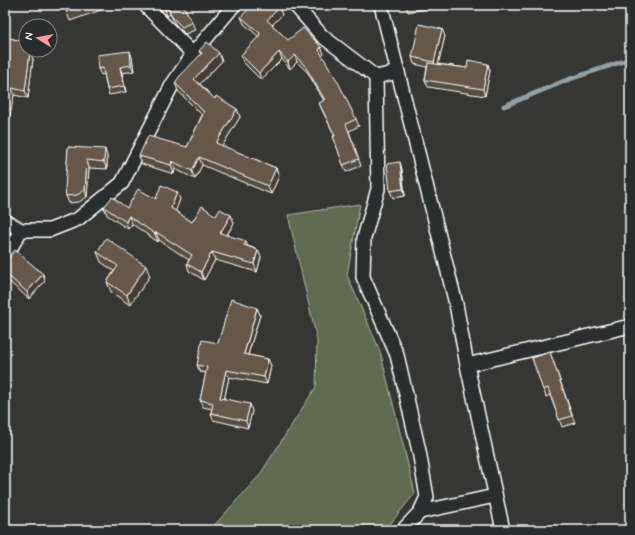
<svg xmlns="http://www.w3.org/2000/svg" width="635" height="535" viewBox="0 0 635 535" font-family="Mynerve,sans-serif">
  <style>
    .green { fill: #5e6a51; stroke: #aeb4a8 }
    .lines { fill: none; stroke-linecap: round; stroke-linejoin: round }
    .stream { stroke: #92a1a7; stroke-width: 5 }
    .minor-casing { stroke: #fff; stroke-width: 16 }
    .minor { stroke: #2a2d2e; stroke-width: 13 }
    .wall { fill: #574d41; stroke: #fff }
    .shaded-wall { fill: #473e35; stroke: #fff }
    .building { fill: #65594c; stroke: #fff }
  </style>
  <rect width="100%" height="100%" fill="#363634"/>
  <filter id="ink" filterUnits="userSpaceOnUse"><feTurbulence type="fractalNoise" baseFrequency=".025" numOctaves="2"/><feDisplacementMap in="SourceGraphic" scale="8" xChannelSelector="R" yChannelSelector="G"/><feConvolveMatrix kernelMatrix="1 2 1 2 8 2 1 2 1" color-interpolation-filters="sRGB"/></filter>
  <g filter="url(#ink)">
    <path class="green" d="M 360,204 L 347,275 L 380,351 L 415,493 L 391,523 L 379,530 L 210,530 L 259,476 L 316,387 L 317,340 L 288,215 Z"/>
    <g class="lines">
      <path class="stream" d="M 504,106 L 567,80 L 630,59"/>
      <g class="minor-casing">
        <g id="minor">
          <path d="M 145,5 L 193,54"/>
          <path d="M 295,5 L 322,36 L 376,77 L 398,72"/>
          <path d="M 381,5 L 456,304 L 467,365 L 503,530"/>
          <path d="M 376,77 L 378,189 L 364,238 L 363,277 L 397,355 L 419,451 L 427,497 L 420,512 L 403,530"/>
          <path d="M 5,221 L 21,230 L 50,230 L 78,219 L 122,183 L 172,85 L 193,54 L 234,5"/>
          <path d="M 5,258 L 21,230"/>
          <path d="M 467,365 L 630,326"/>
          <path d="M 420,512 L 495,496"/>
        </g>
      </g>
      <use href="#minor" class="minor"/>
    </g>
    <g class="wall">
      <path d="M 64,5 L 115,5 L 70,21 Z"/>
      <path d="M 158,5 L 183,5 L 192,22 L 195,30 L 185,34 L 175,24 L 170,14 L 167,16 L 163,12 Z"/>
      <path d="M 406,5 L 441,5 L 441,6 L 408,12 Z"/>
      <path d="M 5,7 L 7,34 L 5,34 Z"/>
      <path d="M 279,8 L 282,15 L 272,25 L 288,40 L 324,54 L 322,56 L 356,119 L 359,126 L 349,131 L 361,166 L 346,172 L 333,136 L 335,136 L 322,110 L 319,103 L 324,101 L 308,73 L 297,62 L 290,69 L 282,59 L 261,80 L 243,62 L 241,55 L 259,37 L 244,24 L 241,17 Z"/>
      <path d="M 445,36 L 438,64 L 467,68 L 488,64 L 490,71 L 485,96 L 428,87 L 425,80 L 427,67 L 414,64 L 412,57 Z"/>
      <path d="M 5,37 L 26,42 L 26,50 L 28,50 L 28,52 L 33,59 L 28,98 L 14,95 L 5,137 Z"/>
      <path d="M 199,51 L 222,61 L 200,84 L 215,99 L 237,109 L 240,117 L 222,146 L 276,168 L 279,176 L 271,194 L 202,165 L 195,179 L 175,169 L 174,174 L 142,164 L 139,156 L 187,147 L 202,115 L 178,91 L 175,83 L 201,55 Z"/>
      <path d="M 132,57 L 134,71 L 122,73 L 126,92 L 109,95 L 107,89 L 104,74 L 101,75 L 98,69 Z"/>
      <path d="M 68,147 L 107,156 L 107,169 L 89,168 L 87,197 L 79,202 L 69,203 L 66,196 Z"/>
      <path d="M 400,162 L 402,170 L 405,196 L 393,198 L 390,191 Z"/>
      <path d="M 156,199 L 180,199 L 175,211 L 192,222 L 216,216 L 234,223 L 227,235 L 248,246 L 258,250 L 261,257 L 257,272 L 215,260 L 204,280 L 189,271 L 187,264 L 189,260 L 159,240 L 158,242 L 132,224 L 128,229 L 107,215 L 104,207 L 127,208 Z"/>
      <path d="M 97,252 L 150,276 L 130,305 L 111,292 L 107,282 L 114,271 L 101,262 Z"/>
      <path d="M 5,262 L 43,274 L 45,281 L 29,299 L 5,278 Z"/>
      <path d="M 257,308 L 260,315 L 248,355 L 268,359 L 271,366 L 267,384 L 229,377 L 224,399 L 252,411 L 248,428 L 213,420 L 211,413 L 212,409 L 203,407 L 200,400 L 206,373 L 200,372 L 197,365 L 218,343 Z"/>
      <path d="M 550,352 L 575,423 L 562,427 L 550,395 L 546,397 L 532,358 Z"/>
    </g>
    <g class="shaded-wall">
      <path d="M 208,5 L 218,5 L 210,10 Z"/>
      <path d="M 5,7 L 7,34 L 5,28 Z"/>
      <path d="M 168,7 L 170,14 L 167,16 L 165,9 Z"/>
      <path d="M 279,8 L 282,15 L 270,27 L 267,20 Z"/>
      <path d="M 442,29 L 445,36 L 437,69 L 434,62 Z"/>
      <path d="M 26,42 L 26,50 L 28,50 L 26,58 L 24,51 Z"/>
      <path d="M 321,47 L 324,54 L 321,57 L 319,50 Z"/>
      <path d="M 130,51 L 132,57 L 134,71 L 131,65 Z"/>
      <path d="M 30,52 L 33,59 L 28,98 L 25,91 Z"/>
      <path d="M 279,52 L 282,59 L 261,80 L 259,73 Z"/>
      <path d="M 219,53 L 222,61 L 197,87 L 194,79 Z"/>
      <path d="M 295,55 L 297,62 L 290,69 L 288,62 Z"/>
      <path d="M 488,64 L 490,71 L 485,96 L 483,89 Z"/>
      <path d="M 120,67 L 122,73 L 126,92 L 124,86 Z"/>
      <path d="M 12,88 L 14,95 L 5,137 L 5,118 Z"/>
      <path d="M 237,109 L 240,117 L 219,151 L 216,143 Z"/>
      <path d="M 105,149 L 107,156 L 107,169 L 104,162 Z"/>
      <path d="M 199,157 L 202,165 L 195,179 L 192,171 Z"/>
      <path d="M 87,160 L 89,168 L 87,197 L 85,190 Z"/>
      <path d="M 172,161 L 175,169 L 174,174 L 171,165 Z"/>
      <path d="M 400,162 L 402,170 L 405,196 L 403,189 Z"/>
      <path d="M 276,168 L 279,176 L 271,194 L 268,186 Z"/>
      <path d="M 177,192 L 180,199 L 174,216 L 171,208 Z"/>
      <path d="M 231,215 L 234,223 L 223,241 L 220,233 Z"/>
      <path d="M 129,216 L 132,224 L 128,229 L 126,222 Z"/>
      <path d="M 156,232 L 159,240 L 158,242 L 155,234 Z"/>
      <path d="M 246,241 L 248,248 L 244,245 Z"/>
      <path d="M 258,250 L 261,257 L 257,272 L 254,264 Z"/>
      <path d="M 212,252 L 215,260 L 204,280 L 201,272 Z"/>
      <path d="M 146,266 L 150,276 L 130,305 L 127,295 Z"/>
      <path d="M 43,274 L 45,281 L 29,299 L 27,292 Z"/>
      <path d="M 257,308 L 260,315 L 246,361 L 244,354 Z"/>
      <path d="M 268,359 L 271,366 L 267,384 L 264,377 Z"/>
      <path d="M 226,370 L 229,377 L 223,405 L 220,398 Z"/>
      <path d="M 250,404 L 252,411 L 248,428 L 246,421 Z"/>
    </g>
    <g class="building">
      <path d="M 64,5 L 85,5 L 67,11 Z"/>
      <path d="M 161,5 L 183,5 L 192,22 L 182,27 L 172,17 L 168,7 L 165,9 Z"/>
      <path d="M 252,5 L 277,5 L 279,8 L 267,20 L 288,40 L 303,28 L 321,47 L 319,50 L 339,84 L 356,119 L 346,124 L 359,159 L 343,165 L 333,136 L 335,136 L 319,103 L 325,100 L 305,66 L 295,55 L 288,62 L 279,52 L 259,73 L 241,55 L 260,35 L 259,34 L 260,33 L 241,17 Z"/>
      <path d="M 419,24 L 442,29 L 434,62 L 412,57 Z"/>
      <path d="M 5,37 L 26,42 L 24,51 L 30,52 L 25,91 L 12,88 L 5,118 Z"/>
      <path d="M 207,42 L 219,53 L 194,79 L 215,99 L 216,96 L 237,109 L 216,143 L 276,168 L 268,186 L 199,157 L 192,171 L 172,161 L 171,165 L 139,156 L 148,136 L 187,147 L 204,112 L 175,83 L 179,77 L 202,53 L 199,51 Z"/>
      <path d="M 130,51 L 131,65 L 120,67 L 124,86 L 107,89 L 103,68 L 98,69 L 97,55 Z"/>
      <path d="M 468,60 L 488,64 L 483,89 L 425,80 L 428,63 L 467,68 Z"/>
      <path d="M 68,147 L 105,149 L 104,162 L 87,160 L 85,190 L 77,195 L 66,196 L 65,189 Z"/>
      <path d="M 400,162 L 403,189 L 390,191 L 387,164 Z"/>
      <path d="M 161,185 L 177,192 L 171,208 L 192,222 L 202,206 L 216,216 L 220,209 L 231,215 L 220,233 L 246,241 L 244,245 L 258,250 L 254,264 L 212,252 L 201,272 L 187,264 L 192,255 L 156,232 L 155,234 L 129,216 L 126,222 L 104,207 L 112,197 L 127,208 L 138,189 L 156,199 Z"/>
      <path d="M 106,238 L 146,266 L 127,295 L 107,282 L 118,266 L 97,252 Z"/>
      <path d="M 15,250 L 43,274 L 27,292 L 5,273 L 5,262 Z"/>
      <path d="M 231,299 L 257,308 L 244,354 L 268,359 L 264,377 L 226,370 L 220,398 L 250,404 L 246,421 L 211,413 L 213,403 L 200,400 L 207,367 L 197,365 L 202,340 L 218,343 Z"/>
      <path d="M 550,352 L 572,416 L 559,420 L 548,388 L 543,390 L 532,358 Z"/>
    </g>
  </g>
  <rect width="635" height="535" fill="none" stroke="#2a2d2e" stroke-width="20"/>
  <rect x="10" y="10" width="615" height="515" fill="none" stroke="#fff" stroke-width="1.5" filter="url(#ink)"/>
  <g transform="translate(38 38) rotate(281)"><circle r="19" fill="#2a2d2e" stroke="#7f8182"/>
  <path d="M0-3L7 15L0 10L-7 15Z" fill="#ff9aa2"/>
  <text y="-6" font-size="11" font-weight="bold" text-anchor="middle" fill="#ffffff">N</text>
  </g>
</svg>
